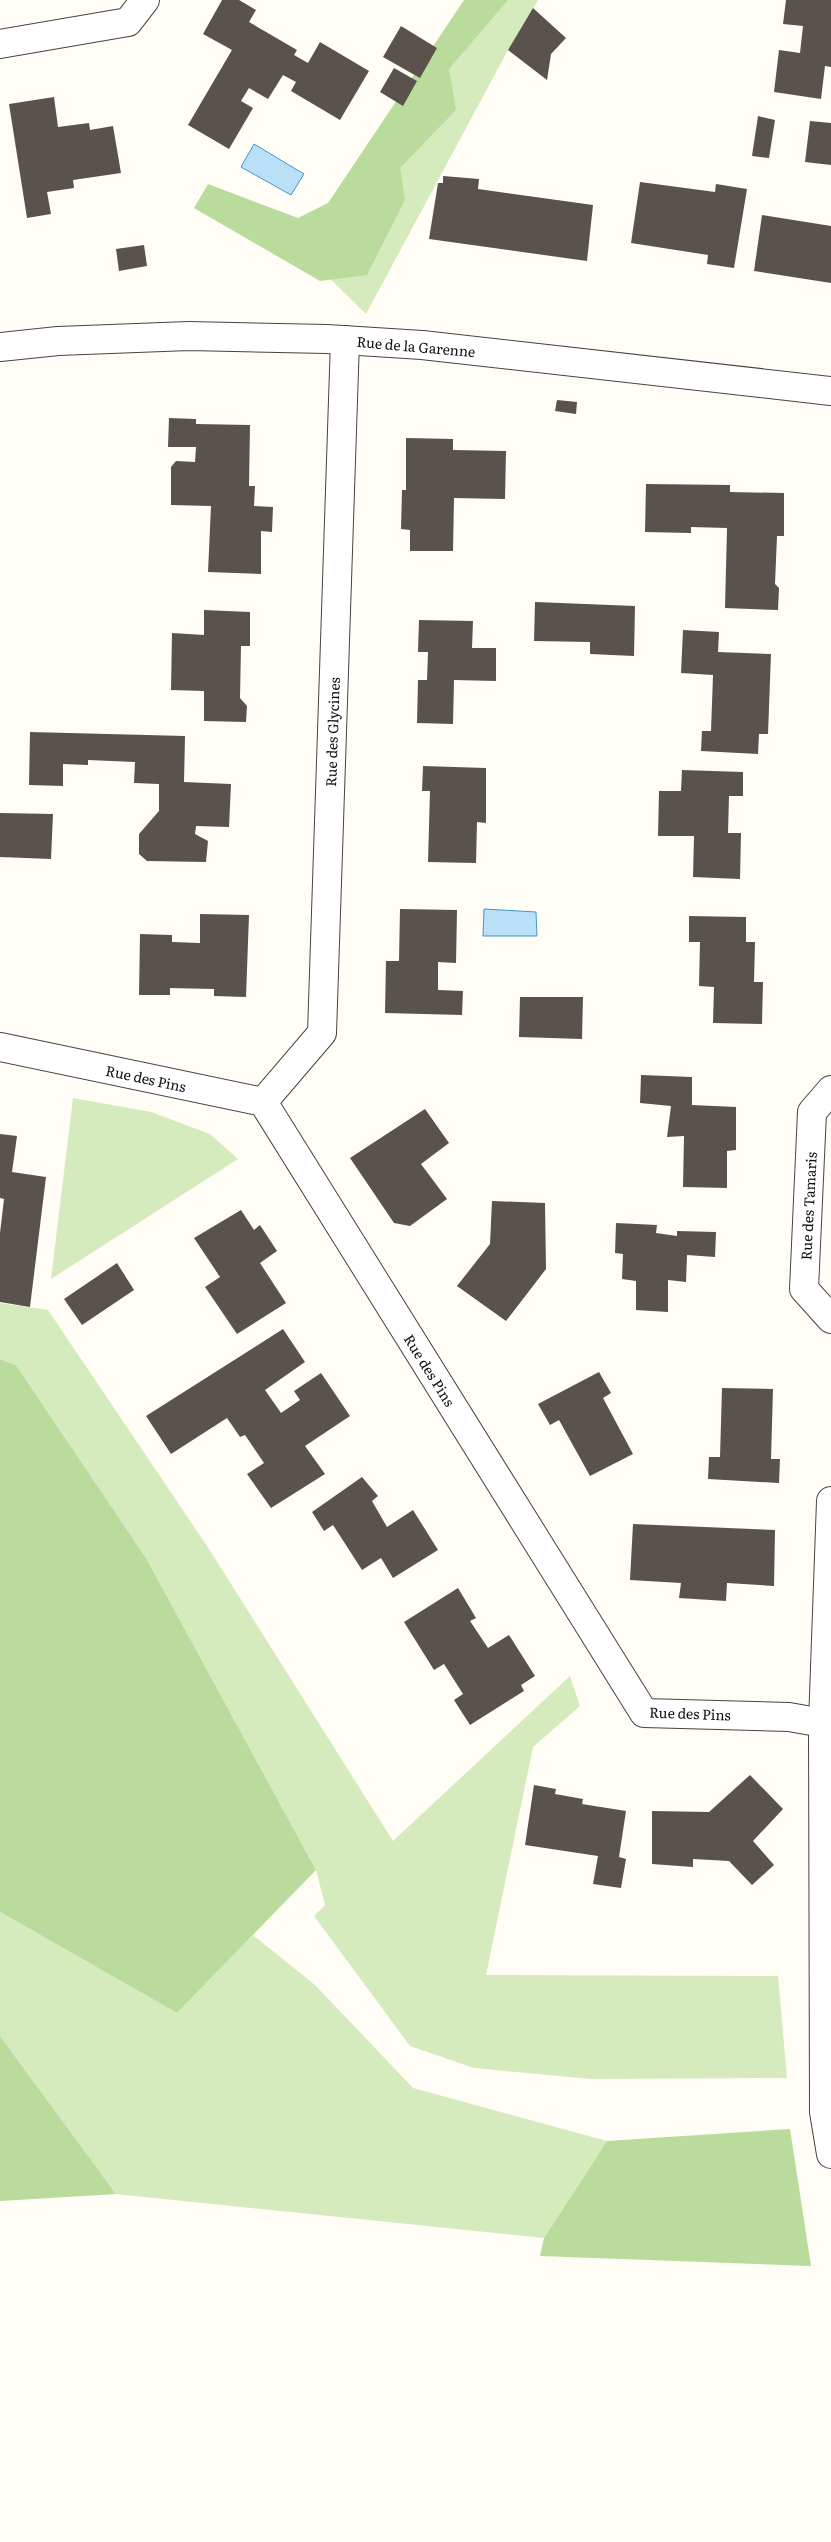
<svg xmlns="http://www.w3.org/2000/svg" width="831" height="2542" viewBox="0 0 831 2542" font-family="Literata,serif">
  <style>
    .green { fill: #d5ebbd }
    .forest { fill: #b9dc9c }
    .water { fill: #b9e0f7; stroke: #3f96cf }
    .building { fill: #5a524d }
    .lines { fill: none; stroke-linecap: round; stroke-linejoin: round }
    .minor-casing { stroke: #444; stroke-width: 30 }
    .tertiary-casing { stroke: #444; stroke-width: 30 }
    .minor { stroke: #fff; stroke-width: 28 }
    .tertiary { stroke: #fff; stroke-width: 28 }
    .labels { text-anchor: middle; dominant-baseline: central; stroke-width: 5; stroke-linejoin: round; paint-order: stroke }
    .street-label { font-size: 14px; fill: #111; stroke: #fff }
  </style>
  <rect width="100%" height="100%" fill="#fffdf5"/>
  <g class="green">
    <path d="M 479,0 L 538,0 L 508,50 L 366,314 L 320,269 Z"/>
    <path d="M 73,1098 L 151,1112 L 210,1134 L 238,1159 L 51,1279 Z"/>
    <path d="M 0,1303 L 48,1310 L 209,1549 L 393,1841 L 570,1676 L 580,1706 L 533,1747 L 486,1975 L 778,1976 L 787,2078 L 591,2079 L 474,2068 L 410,2046 L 314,1916 L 325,1905 L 316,1870 L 146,1558 L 16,1365 L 0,1359 Z"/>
    <path d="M 0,1912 L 177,2013 L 253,1935 L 315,1985 L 413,2088 L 607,2141 L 544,2238 L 116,2194 L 0,2036 Z"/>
  </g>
  <g class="forest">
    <path d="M 464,0 L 508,0 L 449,69 L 456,110 L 400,168 L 405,200 L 367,275 L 320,281 L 194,208 L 208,184 L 298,218 L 328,203 Z"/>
    <path d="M 0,1359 L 16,1365 L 146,1558 L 316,1870 L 177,2013 L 0,1912 Z"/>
    <path d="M 0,2036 L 116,2194 L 0,2201 Z"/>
    <path d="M 790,2129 L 811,2266 L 540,2256 L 544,2238 L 607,2141 Z"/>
  </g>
  <g class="water">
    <path d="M 254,144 L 304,174 L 291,195 L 241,167 Z"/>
    <path d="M 484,909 L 536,912 L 537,936 L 483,936 Z"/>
  </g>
  <g class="building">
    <path d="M 222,0 L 239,0 L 256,10 L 249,22 L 297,50 L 294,55 L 308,63 L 320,42 L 369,71 L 340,120 L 291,91 L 296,82 L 283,75 L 268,99 L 249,88 L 241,101 L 253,108 L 229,149 L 188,125 L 232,50 L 203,34 Z"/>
    <path d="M 786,0 L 831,0 L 831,67 L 825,66 L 821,99 L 774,92 L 779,50 L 800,53 L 803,26 L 783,24 Z"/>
    <path d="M 533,8 L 566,38 L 551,54 L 547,80 L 508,50 Z"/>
    <path d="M 401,26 L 437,48 L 420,78 L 383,57 Z"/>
    <path d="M 394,68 L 417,81 L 403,106 L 380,92 Z"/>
    <path d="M 54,97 L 58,127 L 89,123 L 90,130 L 113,126 L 121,173 L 73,180 L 74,188 L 47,192 L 51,214 L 27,218 L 9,104 Z"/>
    <path d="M 758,116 L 775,120 L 769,158 L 752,156 Z"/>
    <path d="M 810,121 L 831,123 L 831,165 L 805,162 Z"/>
    <path d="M 443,176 L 479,179 L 478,189 L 593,205 L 587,261 L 429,239 L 438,183 L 443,183 Z"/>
    <path d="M 640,182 L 715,192 L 716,184 L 747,189 L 734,268 L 707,264 L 708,255 L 631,243 Z"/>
    <path d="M 762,215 L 831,226 L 831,283 L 754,271 Z"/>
    <path d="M 144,245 L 147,266 L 119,271 L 116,249 Z"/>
    <path d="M 557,400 L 577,402 L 576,414 L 555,411 Z"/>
    <path d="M 169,418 L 196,419 L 196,424 L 250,425 L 249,486 L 255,486 L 254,506 L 273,507 L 272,532 L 261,531 L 261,574 L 208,572 L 211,506 L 171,505 L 171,467 L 176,461 L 195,462 L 196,447 L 168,447 Z"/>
    <path d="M 406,438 L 453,439 L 453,450 L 506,451 L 505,499 L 454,498 L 453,551 L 410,551 L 410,530 L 401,529 L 402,490 L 406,490 Z"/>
    <path d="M 646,484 L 730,485 L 730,492 L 784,493 L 784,536 L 777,536 L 775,584 L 779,588 L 778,610 L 725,608 L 727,528 L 691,527 L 691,533 L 645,532 Z"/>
    <path d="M 535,602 L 635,606 L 634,656 L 590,654 L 590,642 L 534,641 Z"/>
    <path d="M 204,610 L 250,612 L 250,646 L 241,646 L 240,698 L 247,706 L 246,722 L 204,721 L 204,691 L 171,690 L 172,633 L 204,635 Z"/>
    <path d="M 419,620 L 473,621 L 472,648 L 496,648 L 496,681 L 454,680 L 453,724 L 417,723 L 418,680 L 427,680 L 428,652 L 418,652 Z"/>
    <path d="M 683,630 L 719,632 L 718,652 L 771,654 L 768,734 L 759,734 L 758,754 L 701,751 L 702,731 L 711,731 L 713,675 L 681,673 Z"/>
    <path d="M 30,732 L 185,736 L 184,782 L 231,784 L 229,827 L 196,826 L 195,834 L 208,841 L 206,862 L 147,861 L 139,854 L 139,834 L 159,811 L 159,784 L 134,783 L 135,762 L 88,760 L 88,765 L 63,764 L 63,786 L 29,785 Z"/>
    <path d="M 423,766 L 486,768 L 486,823 L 477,822 L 476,863 L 428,862 L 430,791 L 422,791 Z"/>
    <path d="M 682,770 L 743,772 L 743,796 L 729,796 L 728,833 L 741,833 L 740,879 L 693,877 L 694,836 L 658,836 L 659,791 L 681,791 Z"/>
    <path d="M 0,813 L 53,814 L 51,859 L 0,857 Z"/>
    <path d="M 400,909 L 457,910 L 456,963 L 438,962 L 438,990 L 463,991 L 462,1015 L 385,1013 L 386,961 L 399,961 Z"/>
    <path d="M 200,914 L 249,915 L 246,997 L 214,996 L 214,989 L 170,988 L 170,995 L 139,995 L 140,934 L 172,935 L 172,942 L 200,943 Z"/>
    <path d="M 689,916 L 746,917 L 746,942 L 755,942 L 754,982 L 763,982 L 762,1024 L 713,1023 L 714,987 L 699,986 L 700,942 L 689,942 Z"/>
    <path d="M 520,997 L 583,997 L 582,1039 L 519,1037 Z"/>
    <path d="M 641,1075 L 692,1077 L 692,1105 L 736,1107 L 736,1150 L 727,1151 L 727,1188 L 683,1187 L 684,1136 L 667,1137 L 671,1106 L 640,1103 Z"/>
    <path d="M 425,1109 L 449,1143 L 421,1164 L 447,1199 L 410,1226 L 394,1223 L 350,1158 Z"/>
    <path d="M 0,1134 L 17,1136 L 12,1172 L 46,1177 L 30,1307 L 0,1302 L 0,1233 L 4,1199 L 0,1198 Z"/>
    <path d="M 492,1201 L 545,1203 L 546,1269 L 506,1321 L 457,1286 L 490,1244 Z"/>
    <path d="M 241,1210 L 254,1230 L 260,1225 L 277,1251 L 260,1263 L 286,1303 L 237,1334 L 205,1287 L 220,1277 L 194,1238 Z"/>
    <path d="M 616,1223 L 657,1225 L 656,1233 L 677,1236 L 677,1231 L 716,1232 L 715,1257 L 687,1255 L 686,1282 L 668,1280 L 668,1312 L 636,1310 L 636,1281 L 622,1279 L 623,1254 L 615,1253 Z"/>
    <path d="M 117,1263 L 134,1290 L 82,1325 L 64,1299 Z"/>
    <path d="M 283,1329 L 305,1362 L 265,1390 L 281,1413 L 300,1400 L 294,1391 L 321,1373 L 350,1416 L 305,1446 L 325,1474 L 271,1508 L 247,1474 L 264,1463 L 245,1435 L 240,1437 L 227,1418 L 171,1454 L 146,1416 Z"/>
    <path d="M 599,1372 L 611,1393 L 603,1398 L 633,1454 L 590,1476 L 559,1420 L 550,1425 L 538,1404 Z"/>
    <path d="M 722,1388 L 773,1389 L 771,1459 L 780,1459 L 779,1483 L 708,1479 L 709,1457 L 720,1457 Z"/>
    <path d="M 362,1477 L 378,1496 L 372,1501 L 387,1527 L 413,1510 L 438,1550 L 393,1578 L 381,1558 L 362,1570 L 333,1525 L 324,1531 L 312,1512 Z"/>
    <path d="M 633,1524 L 775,1530 L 774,1586 L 727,1583 L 726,1601 L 679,1598 L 681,1583 L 630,1580 Z"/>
    <path d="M 458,1588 L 476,1618 L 470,1621 L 488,1648 L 509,1635 L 535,1676 L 521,1685 L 524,1691 L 470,1725 L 454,1700 L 463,1694 L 444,1664 L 434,1670 L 404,1622 Z"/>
    <path d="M 750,1775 L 783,1809 L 753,1841 L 774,1865 L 752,1885 L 729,1861 L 693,1859 L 693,1867 L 652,1864 L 652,1811 L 709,1812 Z"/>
    <path d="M 534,1785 L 556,1789 L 555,1794 L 583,1799 L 582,1804 L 626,1811 L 619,1857 L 626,1859 L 621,1888 L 593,1884 L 598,1856 L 525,1845 Z"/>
  </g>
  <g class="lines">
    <g class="minor-casing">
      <g id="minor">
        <path d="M 0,44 L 128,22 L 145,0"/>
        <path d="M 0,1047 L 263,1102 L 644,1713 L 789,1717 L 823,1723"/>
        <path d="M 831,1090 L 812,1112 L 804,1289 L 831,1319"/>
        <path d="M 263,1102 L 322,1033 L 345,340"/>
        <path d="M 831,1501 L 823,1723 L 824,2112 L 831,2154"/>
      </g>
    </g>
    <g class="tertiary-casing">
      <path id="tertiary" d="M 0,347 L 58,341 L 189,336 L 327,339 L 422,345 L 831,391"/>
    </g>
    <use href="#minor" class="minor"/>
    <use href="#tertiary" class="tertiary"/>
  </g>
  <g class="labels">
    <g class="street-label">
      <text transform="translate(416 346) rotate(5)">Rue de la Garenne</text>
      <text transform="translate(332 732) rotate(-88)">Rue des Glycines</text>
      <text transform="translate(146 1078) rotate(12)">Rue des Pins</text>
      <text transform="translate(808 1206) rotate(-87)">Rue des Tamaris</text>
      <text transform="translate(430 1370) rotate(58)">Rue des Pins</text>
      <text transform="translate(690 1713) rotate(2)">Rue des Pins</text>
    </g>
  </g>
</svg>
